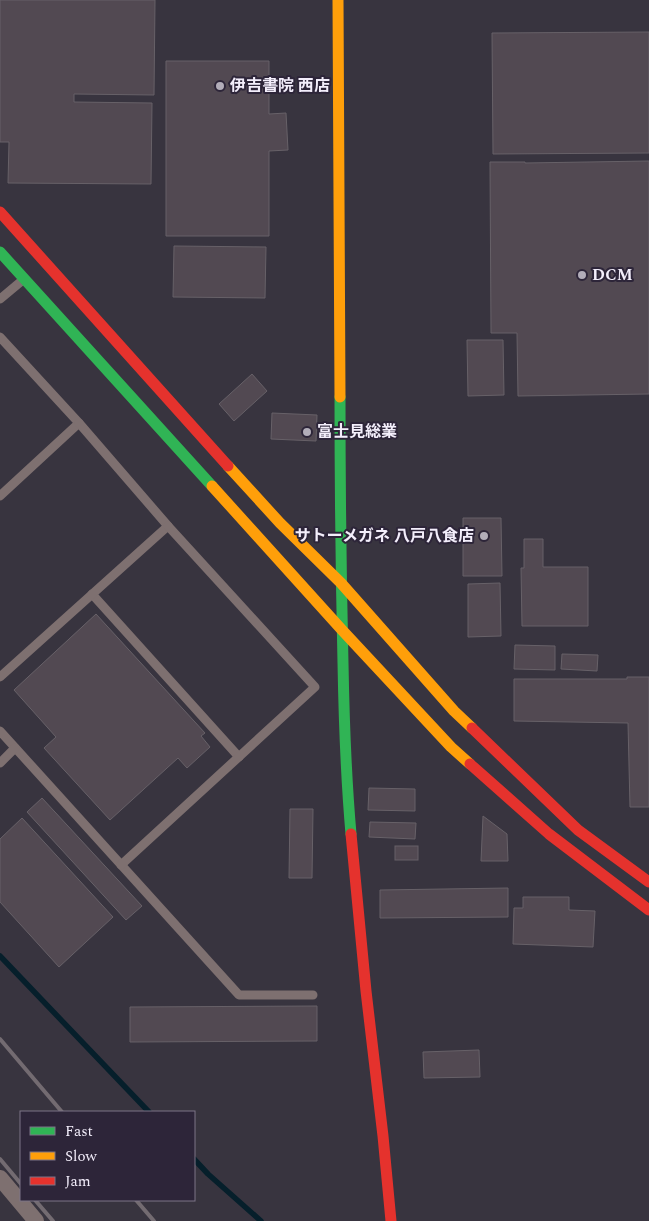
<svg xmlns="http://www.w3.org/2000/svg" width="649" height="1221" viewBox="0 0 649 1221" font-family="Spectral,'Noto Sans JP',serif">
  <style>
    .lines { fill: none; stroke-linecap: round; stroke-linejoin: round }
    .stream { stroke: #061f2b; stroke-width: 5.5 }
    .building { fill: #524952; stroke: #676168 }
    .lane { stroke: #7e7070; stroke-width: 9 }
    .street { stroke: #7e7070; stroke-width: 16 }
    .fast { stroke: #30b455; stroke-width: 11 }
    .slow { stroke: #ff9f0a; stroke-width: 11 }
    .jam { stroke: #e5322d; stroke-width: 11 }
    .rail { stroke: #736b71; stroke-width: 4 }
    .poi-dot { fill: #b2adb9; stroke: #2d2539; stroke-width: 2 }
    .labels { text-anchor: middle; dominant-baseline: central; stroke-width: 4; stroke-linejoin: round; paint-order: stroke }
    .poi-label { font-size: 16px; font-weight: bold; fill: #f3eefb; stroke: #2d2539; text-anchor: start }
  </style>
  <rect width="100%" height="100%" fill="#38343f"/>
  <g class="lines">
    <g class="stream">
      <path d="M 0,956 L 149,1112"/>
      <path d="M 194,1159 L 208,1174 L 261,1221"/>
    </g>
  </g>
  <g class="building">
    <path d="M 0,0 L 155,0 L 154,95 L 74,94 L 74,102 L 152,103 L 151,184 L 8,183 L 9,142 L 0,142 Z"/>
    <path d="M 649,32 L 649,153 L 493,154 L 492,33 Z"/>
    <path d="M 166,61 L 269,61 L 269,114 L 286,113 L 288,150 L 269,151 L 269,236 L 166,236 Z"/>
    <path d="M 649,161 L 649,394 L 518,396 L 517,333 L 491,333 L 490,162 L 525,162 L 525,163 Z"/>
    <path d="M 174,246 L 266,247 L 265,298 L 173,297 Z"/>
    <path d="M 467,340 L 503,340 L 504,395 L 468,396 Z"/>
    <path d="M 252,374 L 267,391 L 234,421 L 219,404 Z"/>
    <path d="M 272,413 L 317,415 L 316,441 L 271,439 Z"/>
    <path d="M 463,518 L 501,518 L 502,576 L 463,576 Z"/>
    <path d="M 524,539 L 543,539 L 543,567 L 588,567 L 588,626 L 522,626 L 521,568 L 524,568 Z"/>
    <path d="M 500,583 L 501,636 L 468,637 L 468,584 Z"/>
    <path d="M 96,614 L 205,733 L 201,736 L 210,747 L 187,768 L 178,758 L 110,820 L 44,748 L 56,737 L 14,690 Z"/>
    <path d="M 515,645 L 555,646 L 555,670 L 514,669 Z"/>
    <path d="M 562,654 L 598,655 L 597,671 L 561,669 Z"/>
    <path d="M 627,677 L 649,677 L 649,807 L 630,807 L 628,723 L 514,721 L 514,679 L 627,679 Z"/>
    <path d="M 369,788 L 415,789 L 415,811 L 368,810 Z"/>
    <path d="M 42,798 L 142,906 L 126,920 L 27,812 Z"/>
    <path d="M 290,809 L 313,809 L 312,878 L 289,878 Z"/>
    <path d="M 483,816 L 507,834 L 508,861 L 481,861 Z"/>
    <path d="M 22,818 L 113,917 L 59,967 L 0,902 L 0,839 Z"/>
    <path d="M 370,822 L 416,823 L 415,839 L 369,837 Z"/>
    <rect x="395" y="846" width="23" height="14"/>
    <path d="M 508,888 L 508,917 L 380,918 L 380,890 Z"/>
    <path d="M 523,897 L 569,897 L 569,910 L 595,911 L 593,947 L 513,944 L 514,908 L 523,908 Z"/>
    <path d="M 317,1006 L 317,1041 L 130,1042 L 130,1007 Z"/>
    <path d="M 479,1050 L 480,1077 L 424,1078 L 423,1052 Z"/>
  </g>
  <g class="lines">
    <g class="lane">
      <path d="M 0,299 L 24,279"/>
      <path d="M 0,337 L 79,423 L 0,496"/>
      <path d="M 92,594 L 239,757"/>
      <path d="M 0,677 L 168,526 L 79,423"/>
      <path d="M 0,731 L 239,995 L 313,995"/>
      <path d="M 0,763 L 15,748"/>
      <path d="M 121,865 L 315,687 L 168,526"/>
    </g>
    <path class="street" d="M 0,1178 L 36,1221"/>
    <g class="fast">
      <path d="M 0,252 L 212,486"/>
      <path d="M 340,397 C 340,486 341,574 343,663 C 344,720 346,777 351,834"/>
    </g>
    <g class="slow">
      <path d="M 338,0 L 340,397"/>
      <path d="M 228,466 L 280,523 L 341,583 L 454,711 L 472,728"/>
      <path d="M 212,486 L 342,630 L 451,747 L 470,764"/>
    </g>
    <g class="jam">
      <path d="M 0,212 L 228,466"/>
      <path d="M 472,728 L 578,830 L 649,882"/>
      <path d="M 470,764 L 549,834 L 649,910"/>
      <path d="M 351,834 L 366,991 L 383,1136 L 391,1221"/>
    </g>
    <g class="rail">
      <path d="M 0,1039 L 62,1112"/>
      <path d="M 0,1159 L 21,1184"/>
      <path d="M 35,1200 L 53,1221"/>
      <path d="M 136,1200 L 154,1221"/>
    </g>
  </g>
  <g class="poi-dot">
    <circle cx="220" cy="86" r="5"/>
    <circle cx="582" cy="275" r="5"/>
    <circle cx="307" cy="432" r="5"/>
    <circle cx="484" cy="536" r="5"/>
  </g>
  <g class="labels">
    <g class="poi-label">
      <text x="230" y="86">伊吉書院 西店</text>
      <text x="592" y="275">DCM</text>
      <text x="317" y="432">富士見総業</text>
      <text x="474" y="536" text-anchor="end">サトーメガネ 八戸八食店</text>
    </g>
  </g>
  <rect x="20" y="1111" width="175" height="90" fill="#2d2539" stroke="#7c7587"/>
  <rect x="30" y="1127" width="25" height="8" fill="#30b455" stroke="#7c7587"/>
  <text x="65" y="1136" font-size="15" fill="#f3eefb">Fast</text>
  <rect x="30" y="1152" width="25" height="8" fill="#ff9f0a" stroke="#7c7587"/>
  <text x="65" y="1161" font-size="15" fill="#f3eefb">Slow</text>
  <rect x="30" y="1177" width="25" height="8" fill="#e5322d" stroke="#7c7587"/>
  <text x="65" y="1186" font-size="15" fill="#f3eefb">Jam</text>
</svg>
